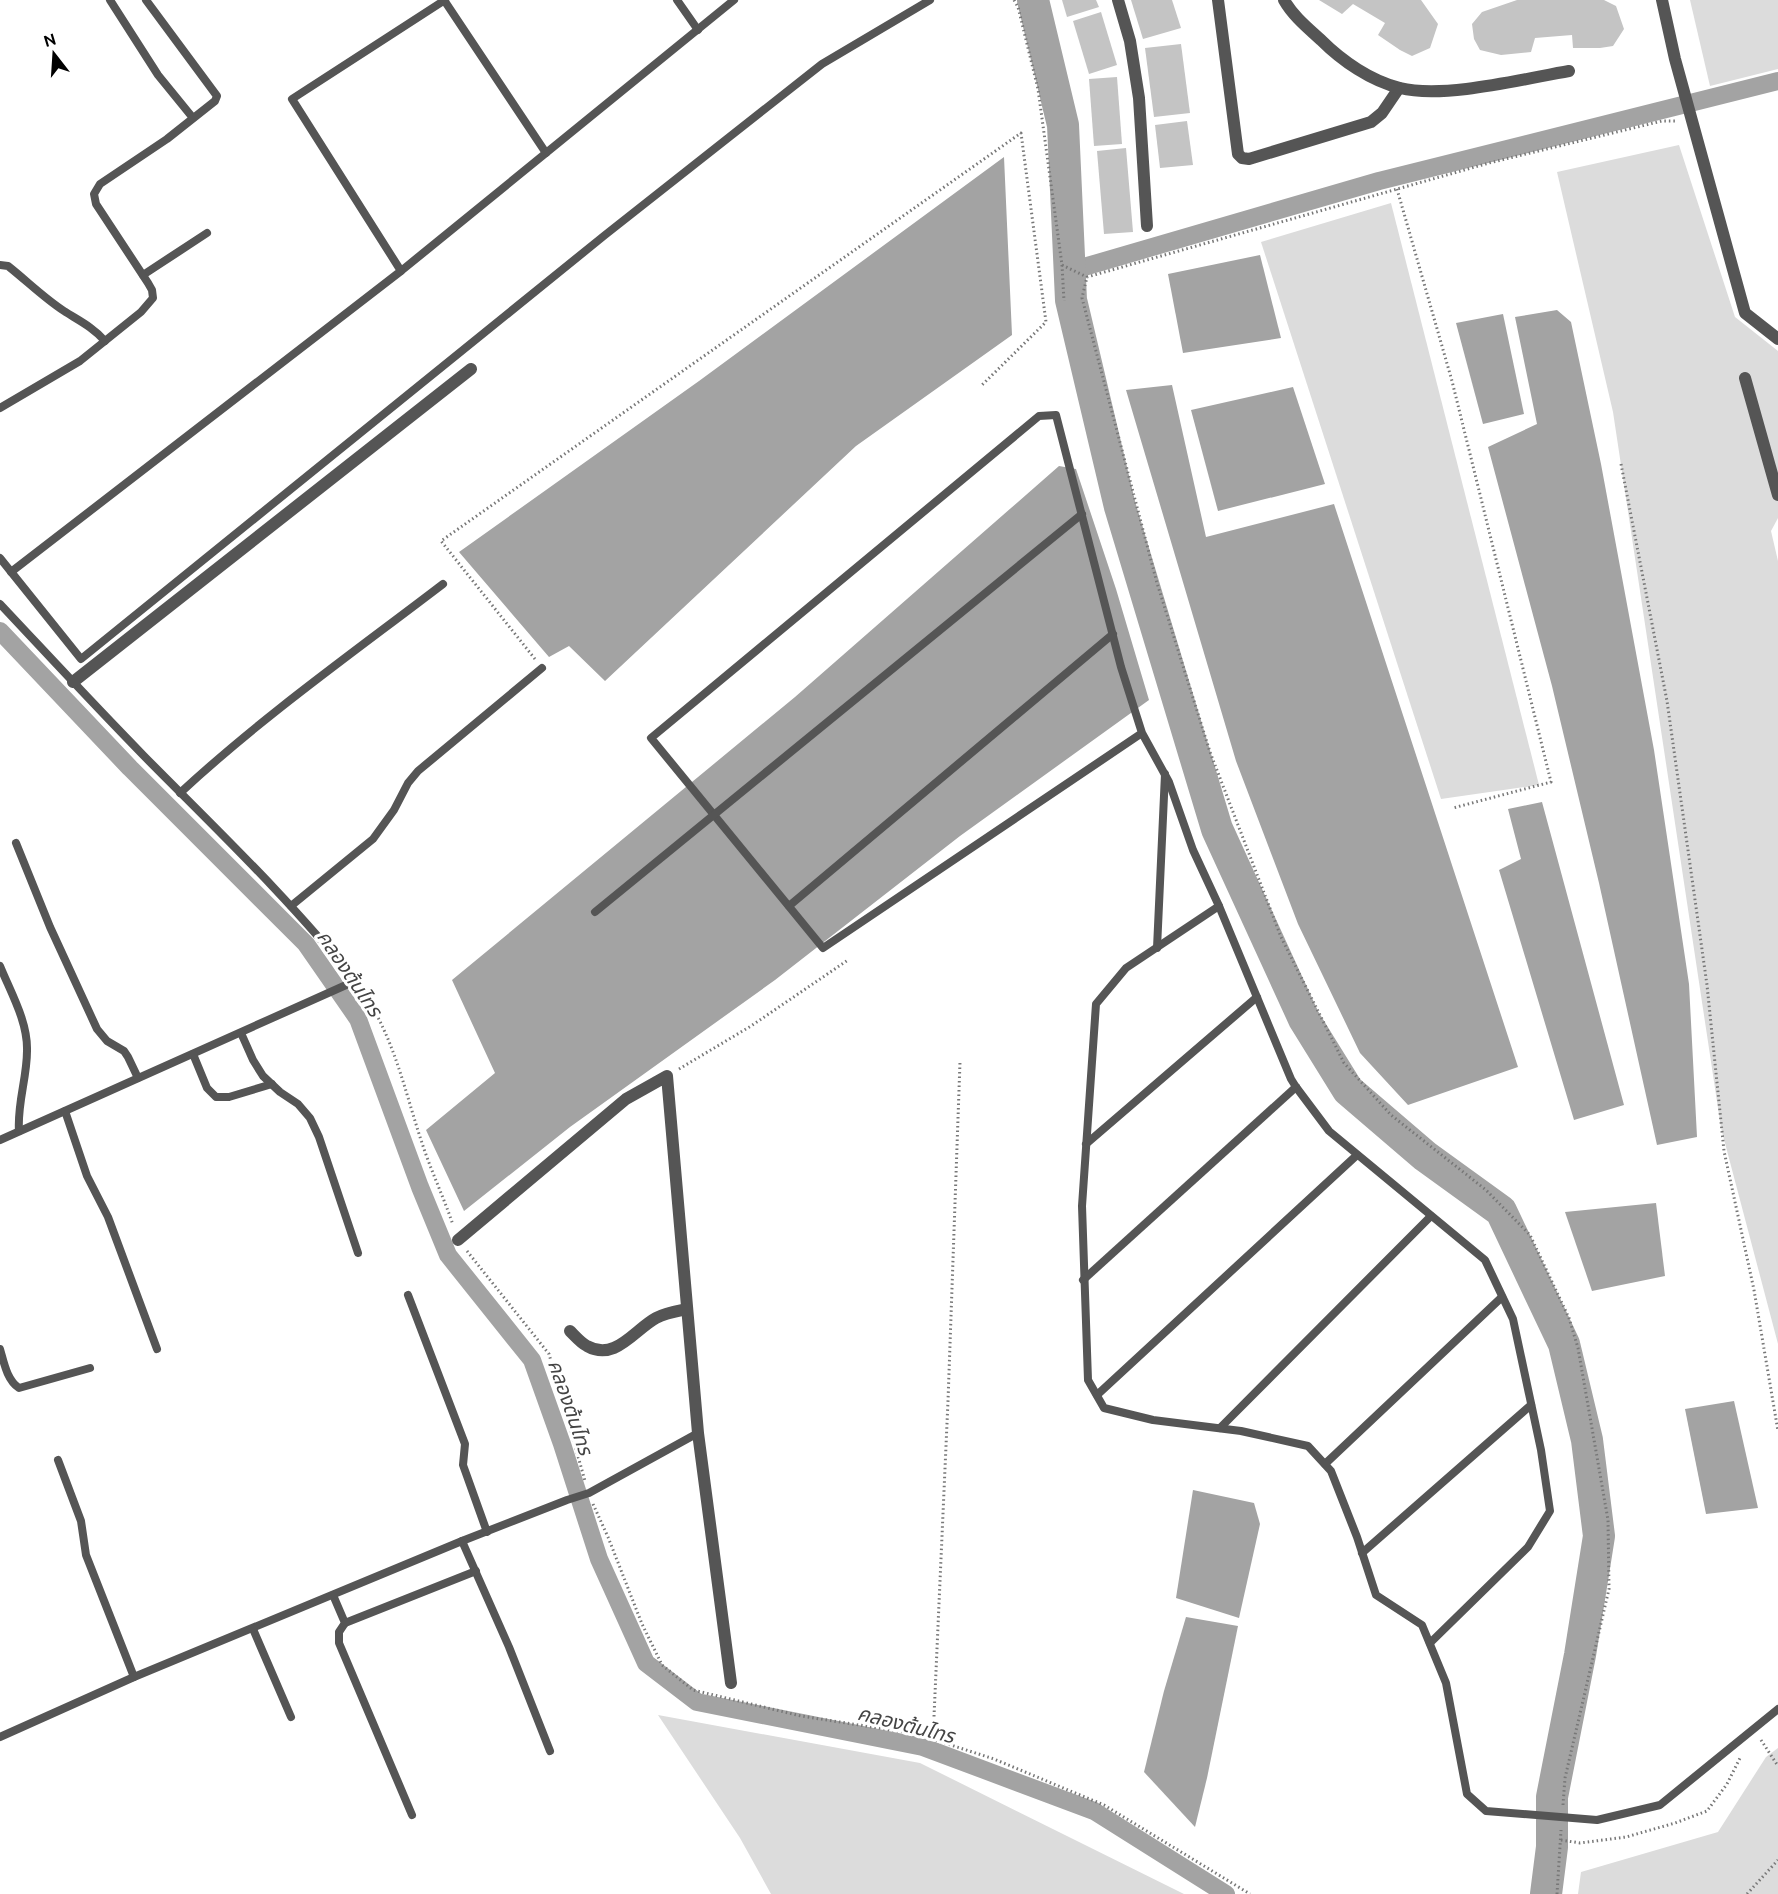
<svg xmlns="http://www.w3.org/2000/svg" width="1778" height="1894" viewBox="0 0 1778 1894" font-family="Ubuntu,'Noto Sans Thai',sans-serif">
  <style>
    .green { fill: #dcdcdc }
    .water { fill: #a3a3a3 }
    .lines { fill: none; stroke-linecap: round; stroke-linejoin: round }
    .canal { stroke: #a3a3a3; stroke-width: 18 }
    .river { stroke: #a3a3a3; stroke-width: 32 }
    .building { fill: #c4c4c4 }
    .path { stroke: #777; stroke-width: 3; stroke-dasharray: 1.5 3; stroke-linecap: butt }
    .lane { stroke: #555; stroke-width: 8 }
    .street { stroke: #555; stroke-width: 12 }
    .labels { text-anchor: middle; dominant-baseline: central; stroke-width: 6; stroke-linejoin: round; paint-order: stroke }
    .water-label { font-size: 20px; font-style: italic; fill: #444; stroke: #fff }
  </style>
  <rect width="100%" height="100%" fill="#fff"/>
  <g class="green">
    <path d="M 1690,0 L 1778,0 L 1778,69 L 1710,86 Z"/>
    <path d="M 1679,145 L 1735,317 L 1778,351 L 1778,518 L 1771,531 L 1778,561 L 1778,1344 L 1721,1128 L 1613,412 L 1557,172 Z"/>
    <path d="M 1391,203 L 1539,785 L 1441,799 L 1261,242 Z"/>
    <path d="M 658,1715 L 920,1763 L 1184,1894 L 771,1894 L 740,1838 Z"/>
    <path d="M 1778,1748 L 1778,1894 L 1578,1894 L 1581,1872 L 1718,1832 L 1766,1757 Z"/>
  </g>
  <g class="water">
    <path d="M 1004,157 L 1012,335 L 856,446 L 605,681 L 569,646 L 549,657 L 459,552 L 699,381 Z"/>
    <path d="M 1260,255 L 1281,338 L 1183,353 L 1168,274 Z"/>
    <path d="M 1557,310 L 1571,322 L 1601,464 L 1654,750 L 1689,984 L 1697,1137 L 1657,1145 L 1599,883 L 1552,686 L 1488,447 L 1537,424 L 1515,317 Z"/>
    <path d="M 1503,314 L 1524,414 L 1483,424 L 1456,323 Z"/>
    <path d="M 1172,385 L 1206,537 L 1334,504 L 1518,1067 L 1408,1105 L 1360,1053 L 1298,924 L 1236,761 L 1126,390 Z"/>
    <path d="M 1293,387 L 1325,484 L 1218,511 L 1191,410 Z"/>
    <path d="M 1059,466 L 1076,469 L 1116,589 L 1149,700 L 960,836 L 775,980 L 570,1127 L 464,1211 L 426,1130 L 495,1073 L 452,980 L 795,697 Z"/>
    <path d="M 1542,802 L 1624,1105 L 1574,1120 L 1499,870 L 1521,859 L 1508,809 Z"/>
    <path d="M 1656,1203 L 1665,1276 L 1592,1291 L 1565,1212 Z"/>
    <path d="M 1734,1401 L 1758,1508 L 1706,1514 L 1685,1409 Z"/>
    <path d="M 1193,1490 L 1254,1503 L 1260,1524 L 1239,1618 L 1176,1598 Z"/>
    <path d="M 1186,1617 L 1238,1626 L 1207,1778 L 1195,1827 L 1144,1772 L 1164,1691 Z"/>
  </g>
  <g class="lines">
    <g class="canal">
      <path d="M 1070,271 L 1379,181 L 1778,81"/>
      <path d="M 0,631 L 130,768 L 306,944 L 358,1019 L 420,1187 L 448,1255 L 532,1360 L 562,1444 L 599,1559 L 646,1663 L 697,1702 L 923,1747 L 1094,1811 L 1226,1894"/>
    </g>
    <path class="river" d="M 1033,0 L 1063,125 L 1071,300 L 1120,507 L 1217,829 L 1304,1019 L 1348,1090 L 1425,1156 L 1501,1211 L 1564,1344 L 1587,1440 L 1599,1536 L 1580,1655 L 1552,1797 L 1552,1847 L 1546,1894"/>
  </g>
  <g class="building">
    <path d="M 1062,0 L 1096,0 L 1099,7 L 1067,17 Z"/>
    <path d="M 1131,0 L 1172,0 L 1181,28 L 1143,39 Z"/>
    <path d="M 1319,0 L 1421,0 L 1438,24 L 1430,48 L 1412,56 L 1400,50 L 1378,35 L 1385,23 L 1353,4 L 1342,14 Z"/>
    <path d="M 1517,0 L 1604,0 L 1616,6 L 1624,29 L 1613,46 L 1600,48 L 1573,48 L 1572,35 L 1535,38 L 1531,52 L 1501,55 L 1480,50 L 1474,39 L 1472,24 L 1482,12 Z"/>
    <path d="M 1101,12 L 1117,65 L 1089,74 L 1073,21 Z"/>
    <path d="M 1181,44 L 1190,113 L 1154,117 L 1145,48 Z"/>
    <path d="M 1117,77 L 1122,144 L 1094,146 L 1089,79 Z"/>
    <path d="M 1187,121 L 1193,165 L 1160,168 L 1155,125 Z"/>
    <path d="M 1126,148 L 1133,232 L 1104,234 L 1097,151 Z"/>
  </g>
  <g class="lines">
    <g class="path">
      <path d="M 1014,0 L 1018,7 L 1038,89 L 1062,265 L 1064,301"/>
      <path d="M 1397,189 L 1452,381 L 1551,782 L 1453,808"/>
      <path d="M 1062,265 L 1087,277"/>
      <path d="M 1621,464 L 1667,701 L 1707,985 L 1724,1151 L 1754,1290 L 1778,1431"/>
      <path d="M 535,659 L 441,541 L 1021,133 L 1046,322 L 982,385"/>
      <path d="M 362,991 C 395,1038 405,1093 423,1146 C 432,1173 444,1198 453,1225"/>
      <path d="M 679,1069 L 751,1026 L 848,960"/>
      <path d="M 467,1251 L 549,1354 L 585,1481"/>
      <path d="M 593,1504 L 608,1537 L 642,1624 L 662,1665 L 693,1690 L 801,1716 L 917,1734 L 994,1759 L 1104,1805 L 1250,1894"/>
      <path d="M 933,1739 L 948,1401 L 960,1062"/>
      <path d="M 1761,1740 L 1778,1766"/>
      <path d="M 1563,1805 L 1565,1778 L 1609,1589 L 1608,1520 L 1578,1348 L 1569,1318 L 1530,1235 L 1486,1190 L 1391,1115 L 1344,1063 L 1281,937 L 1210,752 L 1157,583 L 1082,298 L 1087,277 L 1489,163 L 1662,121 L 1677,121"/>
      <path d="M 1561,1840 L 1580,1843 L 1626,1837 L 1675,1823 L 1707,1811 L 1727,1784 L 1741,1756"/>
      <path d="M 1557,1894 L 1561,1830"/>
      <path d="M 1747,1894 L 1778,1860"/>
    </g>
    <g class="lane">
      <path d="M 110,0 L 158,75 L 193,118"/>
      <path d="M 444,0 L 546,153"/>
      <path d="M 677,0 L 698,30"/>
      <path d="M 0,265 L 8,266 C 27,281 44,298 64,311 C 78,320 93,327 105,341"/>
      <path d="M 401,271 L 734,0"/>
      <path d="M 143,275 L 207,233"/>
      <path d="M 0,408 L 80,361 L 141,312 L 153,298 L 152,290 L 148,283 L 96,204 L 94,194 L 100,184 L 167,139 L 215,101 L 217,96 L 146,0"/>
      <path d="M 0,558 L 81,659 L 605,235 L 822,64 L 930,0"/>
      <path d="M 11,572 L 401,271 L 292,99 L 445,0"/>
      <path d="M 0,604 C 48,655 95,706 144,756 C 216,829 291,900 355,981 L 0,1140"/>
      <path d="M 1142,733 L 823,948 L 651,738 L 1039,416 L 1056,415 L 1121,667 L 1142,733 L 1169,782 L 1193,850 L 1219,906 L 1126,968 L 1096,1004 L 1082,1206 L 1088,1380 L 1104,1408 L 1153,1420 L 1241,1431 L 1308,1446 L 1331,1471 L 1357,1537 L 1376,1595 L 1422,1625 L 1446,1683 L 1467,1794 L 1486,1811 L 1597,1820 L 1660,1805 L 1778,1709"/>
      <path d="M 180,793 C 262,717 354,652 443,584"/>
      <path d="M 16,843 L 50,927 L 97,1029 L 107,1041 L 124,1051 L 128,1057 L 138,1078"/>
      <path d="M 291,906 L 373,839 L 394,810 L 408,783 L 418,771 L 542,668"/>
      <path d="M 789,906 L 1113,634"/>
      <path d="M 1219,906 L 1291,1079 L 1296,1087 L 1329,1131 L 1485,1260 L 1513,1319 L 1541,1450 L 1550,1511 L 1528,1547 L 1430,1643"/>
      <path d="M 595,912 L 1082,514"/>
      <path d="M 1157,948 L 1165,774"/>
      <path d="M 0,966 C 11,993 28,1022 27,1051 C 27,1078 17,1104 19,1131"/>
      <path d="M 241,1033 L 253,1060 L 263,1076 L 280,1092 L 298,1104 L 310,1118 L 319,1137 L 358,1253"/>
      <path d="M 193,1054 L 207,1088 L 216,1097 L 229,1097 L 272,1084"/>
      <path d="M 65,1111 L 87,1176 L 108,1217 L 157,1349"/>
      <path d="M 1086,1144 L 1257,997"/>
      <path d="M 1083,1280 L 1296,1087"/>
      <path d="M 408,1295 L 465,1444 L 463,1465 L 487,1532"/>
      <path d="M 0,1349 C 4,1363 7,1380 19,1388 L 90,1368"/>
      <path d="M 1097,1395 L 1357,1155"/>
      <path d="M 1220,1428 L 1431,1216"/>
      <path d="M 58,1460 L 81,1521 L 86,1555 L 134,1677"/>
      <path d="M 1325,1464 L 1502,1297"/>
      <path d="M 462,1541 L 509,1647 L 550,1751"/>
      <path d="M 1362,1553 L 1531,1405"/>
      <path d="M 333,1595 L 345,1623 L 339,1632 L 339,1643 L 412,1815"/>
      <path d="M 345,1623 L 476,1571"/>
      <path d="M 253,1629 L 291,1717"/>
      <path d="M 0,1737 L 134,1677 L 462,1541 L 567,1500 L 589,1493 L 698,1433"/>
    </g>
    <g class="street">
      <path d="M 1118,0 L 1130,41 L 1139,98 L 1147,226"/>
      <path d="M 1218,0 L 1238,154 L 1242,158 L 1249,159 L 1371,122 L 1382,113 L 1399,88"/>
      <path d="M 1284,0 C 1293,16 1308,28 1321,40 C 1342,61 1371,81 1400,88 C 1444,99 1523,79 1569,71"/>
      <path d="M 1662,0 L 1675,59 L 1745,313 L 1778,339"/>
      <path d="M 1745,378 L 1778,495"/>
      <path d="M 73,682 L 471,369"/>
      <path d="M 458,1240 L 626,1099 L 667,1076 L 698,1433 L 731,1683"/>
      <path d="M 570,1331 C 575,1336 581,1343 587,1346 C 615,1362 634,1330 656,1318 C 665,1313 677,1311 687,1309"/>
    </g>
  </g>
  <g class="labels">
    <g class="water-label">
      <text transform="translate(350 973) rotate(56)">คลองต้นไทร</text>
      <text transform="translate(571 1407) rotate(71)">คลองต้นไทร</text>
      <text transform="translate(906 1724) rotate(14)">คลองต้นไทร</text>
    </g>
  </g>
  <g transform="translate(54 54) rotate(343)" stroke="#ffffff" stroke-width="4.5" paint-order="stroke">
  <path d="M0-4.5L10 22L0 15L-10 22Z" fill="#000000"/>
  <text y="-9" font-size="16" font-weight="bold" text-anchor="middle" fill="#000000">N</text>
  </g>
</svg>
